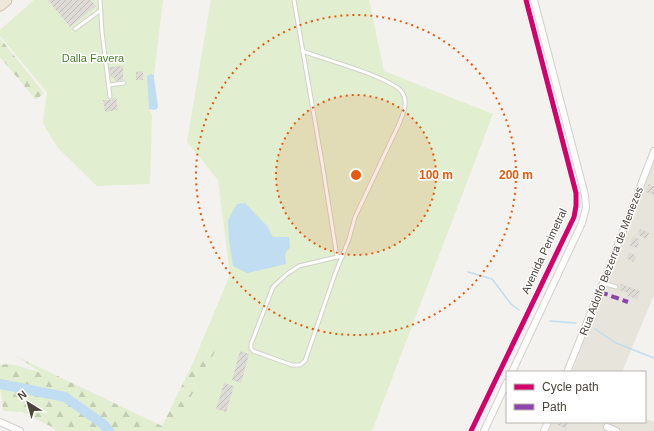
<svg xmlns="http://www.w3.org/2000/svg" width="654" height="431" viewBox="0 0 654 431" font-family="Arial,sans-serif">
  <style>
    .residential { fill: #e7e4dc }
    .forest { fill: url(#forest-firs) }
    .park { fill: #e1eecf }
    .water { fill: #c0ddf1 }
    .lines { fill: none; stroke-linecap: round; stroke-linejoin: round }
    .stream { stroke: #c0ddf1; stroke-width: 1.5 }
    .river { stroke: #c0ddf1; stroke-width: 10 }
    .building { fill: url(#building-hatch) }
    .lane-casing { stroke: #d2d0cb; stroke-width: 5 }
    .street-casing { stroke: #d2d0cb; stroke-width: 8 }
    .highway-casing { stroke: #ccbfa9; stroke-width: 13 }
    .lane { stroke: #fdfdfc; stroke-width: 3 }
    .street { stroke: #fdfdfc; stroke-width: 6 }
    .highway { stroke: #ede8db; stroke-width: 11 }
    .quiet { stroke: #8e44ad; stroke-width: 4; stroke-dasharray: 8 4; stroke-linecap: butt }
    .cycleway-casing { stroke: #fff; stroke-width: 8 }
    .cycleway { stroke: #d6006c; stroke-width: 5 }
    .ring { fill: none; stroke: #e8590c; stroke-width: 2; stroke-dasharray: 2 4 }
    .labels { text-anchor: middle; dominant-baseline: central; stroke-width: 3; stroke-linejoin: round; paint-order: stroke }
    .park-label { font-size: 11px; fill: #4a7f2a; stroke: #fff }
    .street-label { font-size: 11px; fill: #4b4439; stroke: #fff }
    .centre { fill: #e8590c; stroke: #fff; stroke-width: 2 }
    .ring-label { font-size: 12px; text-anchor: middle; font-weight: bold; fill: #e8590c; stroke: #fff; stroke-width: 3; stroke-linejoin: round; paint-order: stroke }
  </style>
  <defs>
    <pattern id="forest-firs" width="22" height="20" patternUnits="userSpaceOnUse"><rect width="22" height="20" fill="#e1eecf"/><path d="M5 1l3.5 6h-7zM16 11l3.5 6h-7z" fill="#c3cdb2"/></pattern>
    <pattern id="building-hatch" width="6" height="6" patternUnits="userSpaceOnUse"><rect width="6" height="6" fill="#dedbd6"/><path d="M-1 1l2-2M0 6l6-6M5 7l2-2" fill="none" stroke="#c0bdb8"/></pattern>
  </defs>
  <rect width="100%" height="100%" fill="#f4f2ee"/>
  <g class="residential">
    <path d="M 654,161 L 654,295 L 622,372 L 572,372 Z"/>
    <path d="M 645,418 L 654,422 L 654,431 L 549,431 L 552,422 L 645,422 Z"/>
  </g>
  <g class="forest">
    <path d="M 0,38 L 44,93 L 36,100 L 0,57 Z"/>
    <path d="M 231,325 L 209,363 L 173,431 L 56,431 L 52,427 L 22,412 L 3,411 L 1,392 L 0,390 L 0,365 C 14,362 29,370 42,373 L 16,356 L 162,426 L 192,365 Z"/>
  </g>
  <g class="park">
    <path d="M 34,0 L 163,0 L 154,75 L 151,74 L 149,109 L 152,115 L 150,184 L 97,186 L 57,147 L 43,123 L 47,92 L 0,36 L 0,30 Z"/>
    <path d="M 211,0 L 369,0 L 384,71 L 493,114 L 372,431 L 173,431 L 209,362 L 230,327 L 192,365 L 230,275 L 218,180 L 187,142 Z"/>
  </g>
  <g class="water">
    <path d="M 151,74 L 154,75 L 154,78 L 158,106 L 157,109 L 154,110 L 149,109 L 147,76 Z"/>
    <path d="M 245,203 L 267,226 L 273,237 L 289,237 L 290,247 L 285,254 L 286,264 L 247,273 L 233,266 L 229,240 L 228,220 L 237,204 Z"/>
  </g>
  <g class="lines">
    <g class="stream">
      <path d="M 468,272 L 492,279 L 511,304 L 519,310"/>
      <path d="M 550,321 L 576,323"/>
      <path d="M 595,329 L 616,343 L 654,358"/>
    </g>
    <path class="river" d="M 0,384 L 65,397 L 103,424 L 109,431"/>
  </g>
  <g class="building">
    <path d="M 48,0 L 91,0 L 96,6 L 70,27 Z"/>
    <path d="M 123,66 L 123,80 L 115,81 L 114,77 L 111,78 L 109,67 Z"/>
    <path d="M 143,71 L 143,80 L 136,80 L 136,72 Z"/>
    <path d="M 116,97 L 118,110 L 105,112 L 103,100 L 111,100 Z"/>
    <path d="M 649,184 L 654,186 L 654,195 L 646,192 Z"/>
    <path d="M 640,229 L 649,233 L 646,239 L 638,235 Z"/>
    <path d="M 633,237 L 640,239 L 637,248 L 630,246 Z"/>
    <path d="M 630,252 L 636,256 L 633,262 L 626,258 Z"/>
    <path d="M 621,284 L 640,291 L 637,299 L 627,296 L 629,293 L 619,290 Z"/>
    <path d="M 240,351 L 249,354 L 241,383 L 232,380 Z"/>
    <path d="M 224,383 L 234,386 L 226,412 L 216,409 Z"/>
    <path d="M 552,422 L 566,422 L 568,423 L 566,429 Z"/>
  </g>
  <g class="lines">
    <g class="lane-casing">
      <g id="lane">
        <path d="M 100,0 L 102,32 L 110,97"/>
        <path d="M 294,0 L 322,162 L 337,257 L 343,256"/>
        <path d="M 75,29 L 101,10"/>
        <path d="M 302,51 C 321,58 393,78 402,92 C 409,102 403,114 399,124 L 355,217 L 349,239 L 335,274 L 305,361 L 300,365 L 292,365 L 253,351 L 251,348 L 251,344 L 273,287 L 287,274 L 299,266 L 337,257"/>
        <path d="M 109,85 L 124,83"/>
        <path d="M 603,283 L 616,287"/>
      </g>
    </g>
    <g class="street-casing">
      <g id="street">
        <path d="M 512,372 L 582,223 L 586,208 L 585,195 L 534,0"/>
        <path d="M 567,372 L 603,283 L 654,151"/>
        <path d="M 0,422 L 20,431"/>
        <path d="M 607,427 L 616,431"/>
        <path d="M 471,431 L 574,217 L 576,206 L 576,193 L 526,0"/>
        <path d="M 484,431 L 507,382"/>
        <path d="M 544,431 L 548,422"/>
      </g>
    </g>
    <g class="highway-casing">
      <path id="highway" d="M 0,5 L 6,0"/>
    </g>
    <use href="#lane" class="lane"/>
    <use href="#street" class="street"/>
    <use href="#highway" class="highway"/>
    <path class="quiet" d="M 600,292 L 628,302"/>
    <g class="cycleway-casing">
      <path id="cycleway" d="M 471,431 L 574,217 L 576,206 L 576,193 L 526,0"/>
    </g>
    <use href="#cycleway" class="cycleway"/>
  </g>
  <circle cx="356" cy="175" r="80" fill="#e8590c" fill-opacity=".12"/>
  <g class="ring">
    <circle cx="356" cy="175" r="80"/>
    <circle cx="356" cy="175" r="160"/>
  </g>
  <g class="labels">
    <g class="park-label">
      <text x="93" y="58">Dalla Favera</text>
    </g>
    <g class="street-label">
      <text transform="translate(544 251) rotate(-65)">Avenida Perimetral</text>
      <text transform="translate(611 261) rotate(-69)">Rua Adolfo Bezerra de Menezes</text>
    </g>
  </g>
  <circle cx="356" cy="175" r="6" class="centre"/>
  <g class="ring-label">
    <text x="436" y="179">100 m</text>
    <text x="516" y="179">200 m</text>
  </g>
  <rect x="506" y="371" width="140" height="52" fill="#ffffff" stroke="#b7b4b0"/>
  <rect x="514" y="384" width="20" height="6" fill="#d6006c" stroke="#b7b4b0"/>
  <text x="542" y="391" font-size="12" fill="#4b4439">Cycle path</text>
  <rect x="514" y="404" width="20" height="6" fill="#8e44ad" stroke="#b7b4b0"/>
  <text x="542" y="411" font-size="12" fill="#4b4439">Path</text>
  <g transform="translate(28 403) rotate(323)" stroke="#ffffff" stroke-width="3" paint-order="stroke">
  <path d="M0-3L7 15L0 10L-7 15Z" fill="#4b4439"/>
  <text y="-6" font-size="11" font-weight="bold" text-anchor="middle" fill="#4b4439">N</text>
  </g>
</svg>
